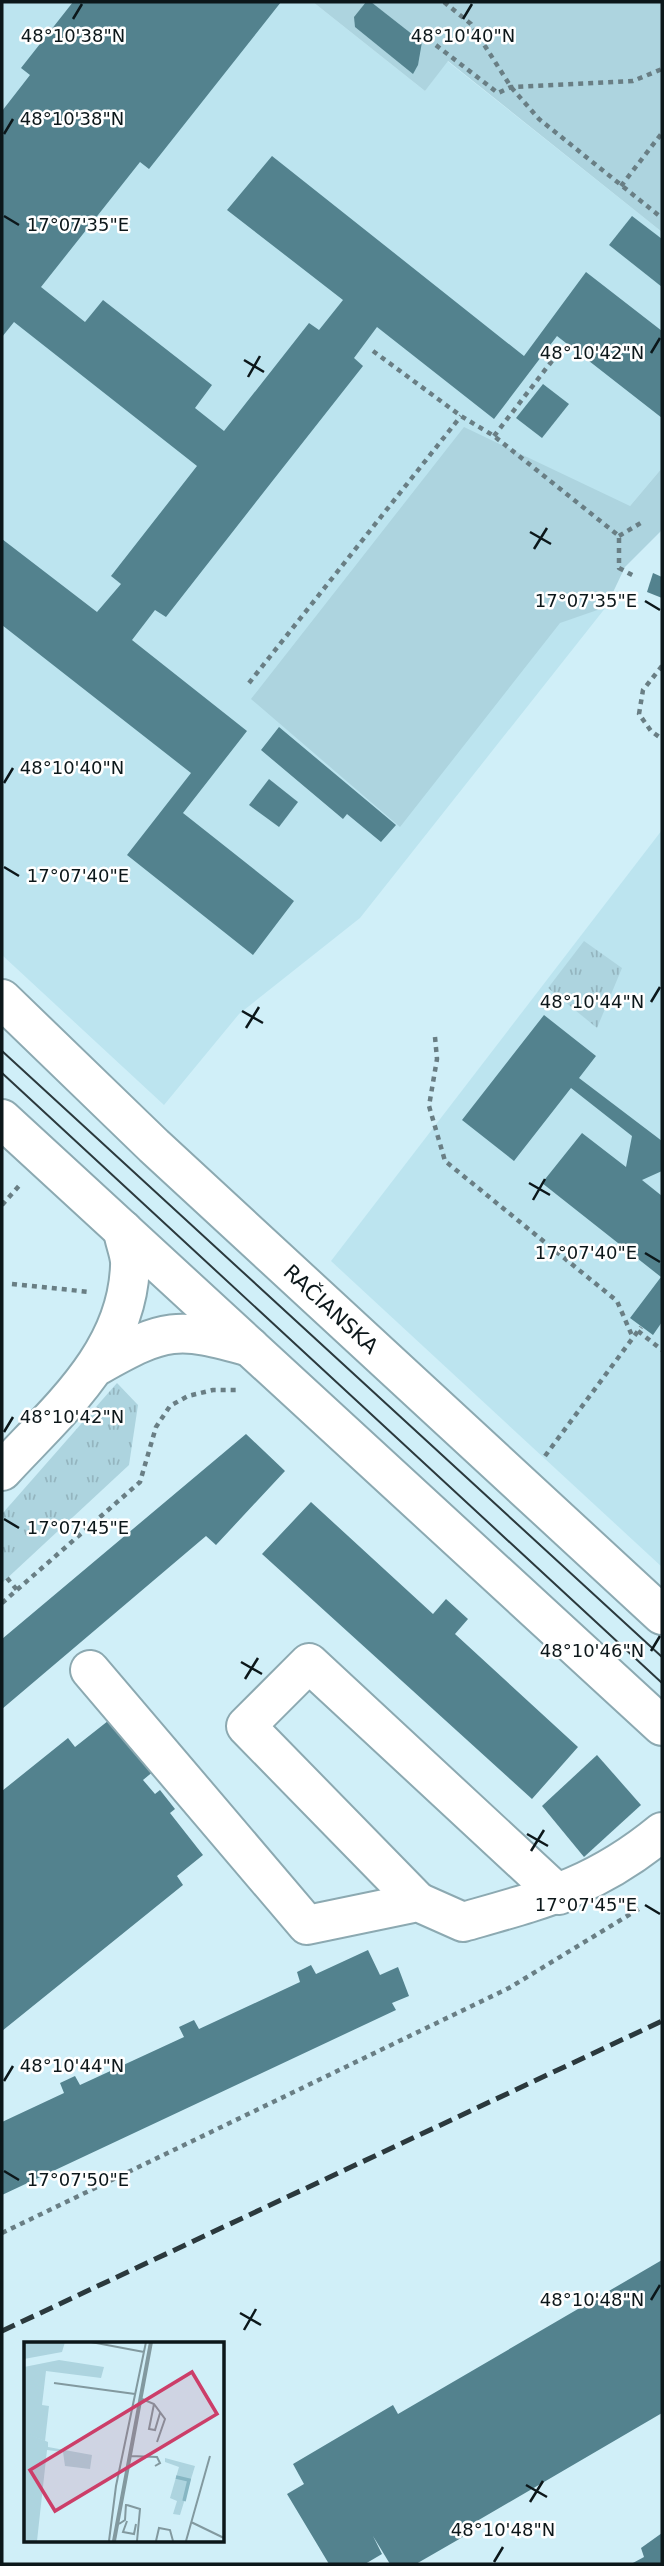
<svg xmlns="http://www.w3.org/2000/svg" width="664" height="2566" viewBox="0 0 664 2566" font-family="'DejaVu Sans',sans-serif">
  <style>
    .built { fill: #bce4ef }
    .grass { fill: url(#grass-tufts) }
    .pitch { fill: #add4df }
    .building { fill: #53828e }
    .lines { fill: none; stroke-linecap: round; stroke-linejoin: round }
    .minor-casing { stroke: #8ca9b1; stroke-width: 42 }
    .major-casing { stroke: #8ca9b1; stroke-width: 42 }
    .path { stroke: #697e84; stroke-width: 4.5; stroke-dasharray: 5 5; stroke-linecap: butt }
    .minor { stroke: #fff; stroke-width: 38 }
    .major { stroke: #fff; stroke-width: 38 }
    .tram { stroke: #2b393d; stroke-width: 2 }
    .rail { stroke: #2b393d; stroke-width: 5; stroke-dasharray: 14 7; stroke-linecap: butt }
    .ticks { fill: none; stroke: #0c171a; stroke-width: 2.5 }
    .labels { text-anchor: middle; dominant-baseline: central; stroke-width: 5; stroke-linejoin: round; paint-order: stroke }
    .street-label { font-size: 21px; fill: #0c171a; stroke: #fff }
    .inset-river { fill: none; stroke: #86b6c3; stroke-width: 3.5 }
    .inset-road { fill: none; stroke: #82999f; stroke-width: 2 }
    .view { fill: #cc3e69; fill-opacity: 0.15; stroke: #cc3e69; stroke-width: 3.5 }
    .inset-edge { fill: none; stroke: #0c171a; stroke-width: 3.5 }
    .ticks-label { font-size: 18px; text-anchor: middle; fill: #0c171a; stroke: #fff; stroke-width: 5; stroke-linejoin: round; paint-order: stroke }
  </style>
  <defs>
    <pattern id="grass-tufts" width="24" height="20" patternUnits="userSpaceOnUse" patternTransform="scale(1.75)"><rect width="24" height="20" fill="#add4df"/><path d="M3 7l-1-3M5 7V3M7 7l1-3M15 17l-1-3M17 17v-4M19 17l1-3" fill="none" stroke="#94b5bf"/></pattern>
  </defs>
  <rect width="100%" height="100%" fill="#d0eff8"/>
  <g class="built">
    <path d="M 2,2 L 313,2 L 425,91 L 447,61 L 662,232 L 662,468 L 630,506 L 606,607 L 360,918 L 239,1014 L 164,1105 L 2,955 Z"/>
    <path d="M 662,830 L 662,1567 L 331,1261 Z"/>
  </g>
  <g class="grass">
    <path d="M 584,941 L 622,968 L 597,1028 L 548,988 Z"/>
    <path d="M 117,1383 L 138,1405 L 129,1465 L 2,1583 L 2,1514 Z"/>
  </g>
  <g class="pitch">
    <path d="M 313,2 L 662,2 L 662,232 L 448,61 L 425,91 Z"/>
    <path d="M 464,427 L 630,506 L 662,468 L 662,530 L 625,567 L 606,607 L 560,623 L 400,827 L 251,699 Z"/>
  </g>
  <g class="building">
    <path d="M 73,2 L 281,2 L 149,169 L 140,162 L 41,287 L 85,322 L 103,300 L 212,385 L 195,408 L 224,431 L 309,323 L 319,330 L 343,300 L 227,210 L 272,156 L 524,356 L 586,272 L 662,331 L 662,418 L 557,336 L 494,419 L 377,327 L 354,358 L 363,366 L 274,479 L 166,617 L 155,610 L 132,640 L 247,731 L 183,813 L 294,901 L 253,955 L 127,855 L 191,773 L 2,625 L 2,539 L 97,612 L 121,584 L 111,576 L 197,466 L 14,322 L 2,337 L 2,111 L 30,75 L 21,68 Z"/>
    <path d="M 366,2 L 371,2 L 422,42 L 418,65 L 413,74 L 355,27 L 354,17 Z"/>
    <path d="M 632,216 L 662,239 L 662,287 L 609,245 Z"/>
    <path d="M 543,384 L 569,404 L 542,438 L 516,418 Z"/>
    <path d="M 653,573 L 662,577 L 662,598 L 647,592 Z"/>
    <path d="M 279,727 L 396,825 L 381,842 L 347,814 L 343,819 L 261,750 Z"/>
    <path d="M 269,779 L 298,802 L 279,827 L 249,805 Z"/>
    <path d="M 544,1015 L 596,1056 L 579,1078 L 662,1141 L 662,1171 L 642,1180 L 662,1196 L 662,1322 L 653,1335 L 630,1318 L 661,1277 L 542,1183 L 582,1133 L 626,1167 L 632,1136 L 571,1088 L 514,1161 L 462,1120 Z"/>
    <path d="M 246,1434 L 285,1471 L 216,1545 L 206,1536 L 2,1709 L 2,1639 Z"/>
    <path d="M 311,1502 L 433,1614 L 446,1599 L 468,1619 L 455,1634 L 578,1747 L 532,1799 L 262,1554 Z"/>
    <path d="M 113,1717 L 155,1770 L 143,1780 L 155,1794 L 160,1790 L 175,1809 L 170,1813 L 203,1855 L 177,1876 L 183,1885 L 2,2031 L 2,1791 L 68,1738 L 75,1747 Z"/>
    <path d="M 597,1755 L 641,1805 L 584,1857 L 542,1806 Z"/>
    <path d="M 368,1950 L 380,1975 L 398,1967 L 409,1996 L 392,2003 L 396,2010 L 2,2195 L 2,2122 L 64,2093 L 60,2083 L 75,2076 L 80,2085 L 184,2037 L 179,2027 L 194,2020 L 199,2029 L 300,1982 L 297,1972 L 311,1965 L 316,1974 Z"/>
    <path d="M 662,2260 L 662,2413 L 465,2528 L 468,2534 L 416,2564 L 390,2564 L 373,2536 L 382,2554 L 365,2564 L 329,2564 L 287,2494 L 304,2484 L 293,2464 L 393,2405 L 398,2414 Z"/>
    <path d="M 662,2533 L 662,2564 L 631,2564 L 644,2557 L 641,2548 Z"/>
  </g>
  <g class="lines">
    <g class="minor-casing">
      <g id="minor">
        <path d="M 99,1365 C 164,1328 178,1326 250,1347"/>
        <path d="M 2,1471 C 57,1411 127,1354 130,1266 C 131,1255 124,1241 123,1230"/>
        <path d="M 90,1670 L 307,1925 L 418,1902 L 463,1922 C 544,1899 595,1887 662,1832"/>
        <path d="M 418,1902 L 246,1726 L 309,1663 L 559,1895"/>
      </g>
    </g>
    <g class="major-casing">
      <g id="major">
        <path id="s1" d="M 2,999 L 154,1146 L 662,1615"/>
        <path d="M 2,1119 L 662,1726"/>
      </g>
    </g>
    <g class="path">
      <path d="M 444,2 L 471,24 L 511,87 L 539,119 L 662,218"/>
      <path d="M 428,39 L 498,93 L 511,87 L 633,81 L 662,69"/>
      <path d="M 621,186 L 662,133"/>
      <path d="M 373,351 L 461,416 L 494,436 L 619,536 L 619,568 L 636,577"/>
      <path d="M 494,436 L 555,357"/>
      <path d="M 619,536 L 644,521"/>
      <path d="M 662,666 L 643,690 L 639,714 L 651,731 L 662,739"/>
      <path d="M 249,683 L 461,416"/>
      <path d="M 435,1037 L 437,1059 L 429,1106 L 445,1161 L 617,1301 L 633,1338"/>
      <path d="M 2,1205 L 19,1186"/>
      <path d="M 12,1284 L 90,1292"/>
      <path d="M 638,1331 L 662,1350"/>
      <path d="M 545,1456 L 641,1327"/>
      <path d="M 7,1578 L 17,1590"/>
      <path d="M 2,1603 L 140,1482 L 156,1427 L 170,1406 L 188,1396 L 213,1390 L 239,1390"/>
      <path d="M 2,2233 L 509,1988 L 642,1907"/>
    </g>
    <use href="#minor" class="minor"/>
    <use href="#major" class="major"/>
    <g class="tram">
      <path d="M 2,1051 L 662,1657"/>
      <path d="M 2,1073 L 662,1683"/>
    </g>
    <path class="rail" d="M 2,2331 L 662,2021"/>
  </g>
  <path class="ticks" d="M 73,19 L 82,4M 463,19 L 472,4M 4,134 L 13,119M 4,216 L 19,225M 651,353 L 660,338M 244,360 L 264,372M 248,377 L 260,356M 530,532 L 551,544M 534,549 L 547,528M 645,601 L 660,610M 4,783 L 13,768M 4,867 L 19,876M 651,1002 L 660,987M 242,1011 L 263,1023M 246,1028 L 259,1007M 529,1183 L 550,1195M 533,1200 L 545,1179M 645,1253 L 660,1262M 4,1432 L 13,1417M 4,1519 L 19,1528M 651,1651 L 660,1636M 241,1662 L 262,1674M 245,1679 L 258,1658M 527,1834 L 548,1846M 531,1851 L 544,1830M 645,1905 L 660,1914M 4,2081 L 13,2066M 4,2171 L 19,2180M 651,2300 L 660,2285M 240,2313 L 261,2325M 244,2330 L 256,2309M 526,2485 L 547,2497M 530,2502 L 543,2481M 494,2562 L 503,2547"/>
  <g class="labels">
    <g class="street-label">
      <text stroke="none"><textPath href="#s1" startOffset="452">RAČIANSKA</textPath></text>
    </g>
  </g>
  <g transform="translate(24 2342)">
    <rect width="200" height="200" fill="#d0eff8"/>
    <path d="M 141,116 L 171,124 L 156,173 L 149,172 L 153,159 L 146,156 L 155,125 L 141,120 Z" fill="#add4df"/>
    <path d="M 0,0 L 41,0 L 38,10 L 0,17 ZM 35,18 L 80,25 L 77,36 L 22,29 L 18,63 L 25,64 L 21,99 L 0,91 L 0,25 Z" fill="#add4df"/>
    <path d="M 0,90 L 24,100 L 24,105 L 68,113 L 66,127 L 41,124 L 39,110 L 23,108 L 13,199 L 0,199 Z" fill="#add4df"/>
    <path class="inset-river" d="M 152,135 L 165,138 L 160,159"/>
    <path class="inset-road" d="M 67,0 L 120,10M 30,41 L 111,52M 118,57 L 130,62 L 141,77 L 133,100M 130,62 L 125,87 L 131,88 L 136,71M 106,114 L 133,115 L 136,121 L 131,124M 103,163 L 116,167 L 113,199M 103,179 L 99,190 L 110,192 L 112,182M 167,180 L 200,196M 95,182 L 101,178 L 102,162M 85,199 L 92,144 L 122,0M 89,199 L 126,0M 91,199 L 128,0M 132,199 L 135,186 L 146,188 L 149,199M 162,199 L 186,114"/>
    <path class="view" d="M 168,30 L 193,72 L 31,169 L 6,128 Z"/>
    <rect width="200" height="200" class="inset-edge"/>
  </g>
  <g class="ticks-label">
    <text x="73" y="42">48°10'38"N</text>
    <text x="463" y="42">48°10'40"N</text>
    <text x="72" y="125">48°10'38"N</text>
    <text x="78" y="231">17°07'35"E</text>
    <text x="592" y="359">48°10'42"N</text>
    <text x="586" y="607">17°07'35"E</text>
    <text x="72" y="774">48°10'40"N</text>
    <text x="78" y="882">17°07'40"E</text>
    <text x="592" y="1008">48°10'44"N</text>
    <text x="586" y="1259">17°07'40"E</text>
    <text x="72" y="1423">48°10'42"N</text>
    <text x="78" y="1534">17°07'45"E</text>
    <text x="592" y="1657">48°10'46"N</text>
    <text x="586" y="1911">17°07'45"E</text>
    <text x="72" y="2072">48°10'44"N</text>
    <text x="78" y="2186">17°07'50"E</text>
    <text x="592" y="2306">48°10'48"N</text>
    <text x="503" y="2536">48°10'48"N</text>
  </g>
  <rect width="664" height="2566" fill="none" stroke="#0c171a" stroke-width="7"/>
</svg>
